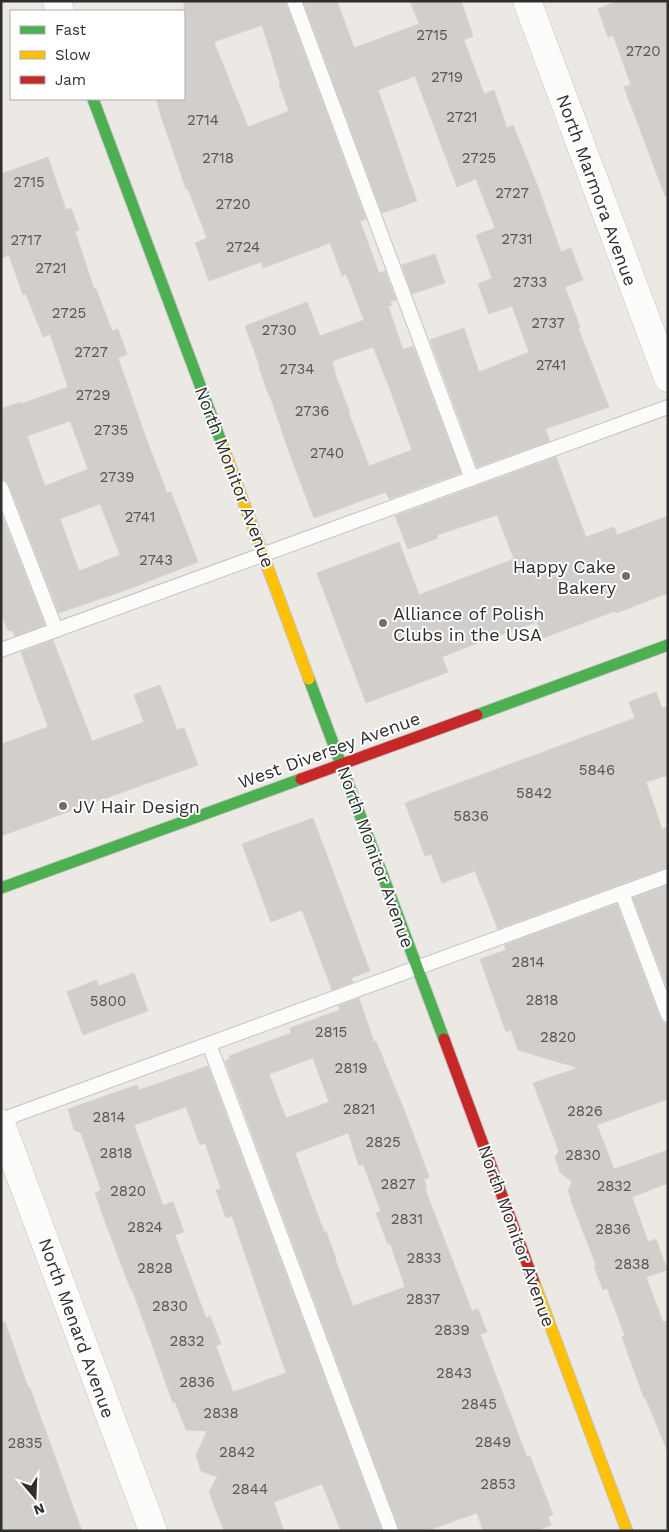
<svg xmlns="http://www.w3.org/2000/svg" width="669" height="1532" viewBox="0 0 669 1532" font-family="'Work Sans',sans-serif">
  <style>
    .building { fill: #d1cecb; stroke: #d7d4d0; fill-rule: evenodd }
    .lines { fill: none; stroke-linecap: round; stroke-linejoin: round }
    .lane-casing { stroke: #c5c4c5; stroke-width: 16 }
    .street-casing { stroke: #c5c4c5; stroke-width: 29 }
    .fast-casing { stroke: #c5c4c5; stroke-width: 13 }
    .slow-casing { stroke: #c5c4c5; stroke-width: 13 }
    .jam-casing { stroke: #c5c4c5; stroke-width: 13 }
    .lane { stroke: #fcfcfb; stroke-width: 14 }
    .street { stroke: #fcfcfb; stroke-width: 28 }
    .fast { stroke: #4caf50; stroke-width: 11 }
    .slow { stroke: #ffc107; stroke-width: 11 }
    .jam { stroke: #c62828; stroke-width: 11 }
    .poi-dot { fill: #706f6e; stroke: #fff; stroke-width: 2 }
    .labels { text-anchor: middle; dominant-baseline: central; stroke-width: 4; stroke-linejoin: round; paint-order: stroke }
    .number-label { font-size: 15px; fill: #585857 }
    .street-label { font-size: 18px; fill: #2e2e2e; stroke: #fff }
    .poi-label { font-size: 18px; fill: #2e2e2e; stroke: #fff; text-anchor: start }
  </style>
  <rect width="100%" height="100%" fill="#ece8e4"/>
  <g class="building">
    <path d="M 184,1 L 285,1 L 366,219 L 360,221 L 379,273 L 385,271 L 396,300 L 390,301 L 392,305 L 388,306 L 403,350 L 413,346 L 461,473 L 389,499 L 386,492 L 314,518 L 289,452 L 270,396 L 269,396 L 259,367 L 260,367 L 245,326 L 307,302 L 320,336 L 364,320 L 346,274 L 342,276 L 330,243 L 263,268 L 261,262 L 209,281 L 195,243 L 207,238 L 188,189 L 186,189 L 161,116 L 156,99 L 184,99 ZM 262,25 L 280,83 L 279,84 L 289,111 L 248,127 L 214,42 ZM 373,347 L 388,384 L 412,450 L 369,466 L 349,414 L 350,413 L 334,371 L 335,371 L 332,361 Z"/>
    <path d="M 303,1 L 337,1 L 354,48 L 419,24 L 410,1 L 461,1 L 473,36 L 464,40 L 484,94 L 494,90 L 507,128 L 513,125 L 538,187 L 561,252 L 571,248 L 583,280 L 565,287 L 580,327 L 578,328 L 609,407 L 545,429 L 550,441 L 477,467 L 430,340 L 464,328 L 479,372 L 529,352 L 512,306 L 489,314 L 478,284 L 492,278 L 476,235 L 495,228 L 476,179 L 457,187 L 415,76 L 378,90 L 417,201 L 382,213 Z"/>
    <path d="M 618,1 L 668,1 L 668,196 L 665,196 L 624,87 L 631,85 L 613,35 L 608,37 L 598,9 Z"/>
    <path d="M 48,157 L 66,210 L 71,208 L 79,230 L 75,231 L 94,289 L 96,289 L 112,331 L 118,329 L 127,354 L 118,358 L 146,438 L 167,493 L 171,492 L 198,562 L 126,590 L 59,613 L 9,485 L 6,481 L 1,479 L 1,409 L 21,402 L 21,404 L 68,387 L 50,334 L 43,337 L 26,294 L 23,295 L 9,255 L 1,258 L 1,174 ZM 70,421 L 88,469 L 45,486 L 27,436 ZM 100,504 L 120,555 L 79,571 L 60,519 Z"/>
    <path d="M 435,254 L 445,283 L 412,294 L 402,265 Z"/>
    <path d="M 556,457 L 586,537 L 614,527 L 617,535 L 668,516 L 668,593 L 616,613 L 615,611 L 543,638 L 537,622 L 467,647 L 442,657 L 448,672 L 366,703 L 317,573 L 399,542 L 419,595 L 514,559 L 497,515 L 437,535 L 438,538 L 408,549 L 395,516 Z"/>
    <path d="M 1,513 L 45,625 L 15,636 L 12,630 L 8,631 L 1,614 Z"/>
    <path d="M 53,640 L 92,741 L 144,722 L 134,695 L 160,685 L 177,730 L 184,728 L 198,765 L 1,836 L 1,744 L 48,727 L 21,652 Z"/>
    <path d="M 656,692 L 662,708 L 668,706 L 668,775 L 646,782 L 662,829 L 668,827 L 668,867 L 498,929 L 475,871 L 442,883 L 431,854 L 425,856 L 405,803 L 635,718 L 629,702 Z"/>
    <path d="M 313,818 L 370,971 L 351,978 L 353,982 L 332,990 L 302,910 L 271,922 L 242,844 Z"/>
    <path d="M 668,885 L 668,990 L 633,898 Z"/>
    <path d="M 617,904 L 660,1018 L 663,1022 L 668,1024 L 668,1099 L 597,1125 L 614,1169 L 668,1150 L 668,1183 L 632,1197 L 648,1242 L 656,1239 L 667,1270 L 646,1277 L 663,1322 L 668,1320 L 667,1450 L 645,1397 L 644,1398 L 622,1337 L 625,1336 L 607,1288 L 603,1290 L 594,1266 L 596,1265 L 572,1203 L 568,1190 L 572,1182 L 560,1172 L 555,1157 L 559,1151 L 533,1083 L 578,1068 L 518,1050 L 511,1030 L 506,1032 L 480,959 L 506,950 L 504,945 Z"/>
    <path d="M 134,973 L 148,1011 L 83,1035 L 67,992 L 96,980 L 99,986 Z"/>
    <path d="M 359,998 L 374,1042 L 376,1041 L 408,1120 L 429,1177 L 424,1180 L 427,1188 L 425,1189 L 472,1311 L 478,1309 L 487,1332 L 480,1334 L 527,1457 L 530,1456 L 553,1515 L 548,1517 L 551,1525 L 536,1531 L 483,1531 L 477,1513 L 426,1531 L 400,1531 L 225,1061 L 230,1059 L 229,1056 L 291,1033 L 290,1028 L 340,1010 L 338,1006 ZM 313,1058 L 329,1102 L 286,1118 L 269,1074 ZM 348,1133 L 359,1166 L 363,1164 L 381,1212 L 376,1213 L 388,1244 L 390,1243 L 405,1287 L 353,1306 L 335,1259 L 336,1259 L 326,1231 L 324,1232 L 295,1153 Z"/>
    <path d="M 208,1066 L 382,1531 L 341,1531 L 322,1484 L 274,1502 L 284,1531 L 224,1531 L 209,1492 L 217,1477 L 201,1471 L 196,1455 L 207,1431 L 186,1430 L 175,1402 L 173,1403 L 132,1289 L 131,1290 L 107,1227 L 95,1193 L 101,1190 L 81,1133 L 74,1130 L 68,1109 L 137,1085 L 139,1090 ZM 186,1107 L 200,1145 L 205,1143 L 221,1189 L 216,1190 L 226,1218 L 232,1216 L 286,1373 L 233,1392 L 216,1346 L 221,1344 L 210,1316 L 206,1318 L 175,1235 L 184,1232 L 173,1202 L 163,1205 L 134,1125 Z"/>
    <path d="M 5,1322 L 28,1387 L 30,1388 L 82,1531 L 1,1531 L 1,1323 Z"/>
  </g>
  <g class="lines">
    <g class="lane-casing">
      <g id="lane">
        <path d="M 294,1 L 472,479"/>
        <path d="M 1,488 L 56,630"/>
        <path d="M 1,650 L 668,407"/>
        <path d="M 622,893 L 668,1015"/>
        <path d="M 209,1044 L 391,1531"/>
        <path d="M 1,1120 L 668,876"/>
      </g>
    </g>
    <g class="street-casing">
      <g id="street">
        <path d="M 57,1 L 60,11"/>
        <path d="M 527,1 L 668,378"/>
        <path d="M 1,1124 L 153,1531"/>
      </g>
    </g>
    <g class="fast-casing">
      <g id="fast">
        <path d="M 93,99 L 222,444"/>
        <path d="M 309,679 L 444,1039"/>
        <path d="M 477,715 L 668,645"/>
        <path d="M 1,888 L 301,779"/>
      </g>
    </g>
    <g class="slow-casing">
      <g id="slow">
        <path d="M 222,444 L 309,679"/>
        <path d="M 534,1282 L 627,1531"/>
      </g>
    </g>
    <g class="jam-casing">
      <g id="jam">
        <path d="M 301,779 L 477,715"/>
        <path d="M 444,1039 L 534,1282"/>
      </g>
    </g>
    <use href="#lane" class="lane"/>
    <use href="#street" class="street"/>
    <use href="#fast" class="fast"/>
    <use href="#slow" class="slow"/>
    <use href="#jam" class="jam"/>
  </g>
  <g class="poi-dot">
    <circle cx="626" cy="576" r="5"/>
    <circle cx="383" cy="623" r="5"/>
    <circle cx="63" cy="806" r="5"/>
  </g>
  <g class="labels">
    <g class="number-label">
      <text x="432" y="35">2715</text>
      <text x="643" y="51">2720</text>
      <text x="447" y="77">2719</text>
      <text x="462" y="117">2721</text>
      <text x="203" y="120">2714</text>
      <text x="218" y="158">2718</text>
      <text x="479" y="158">2725</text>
      <text x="29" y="182">2715</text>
      <text x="512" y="193">2727</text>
      <text x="233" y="204">2720</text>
      <text x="517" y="239">2731</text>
      <text x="26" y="240">2717</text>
      <text x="243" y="247">2724</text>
      <text x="51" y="268">2721</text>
      <text x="530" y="282">2733</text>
      <text x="69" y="313">2725</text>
      <text x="548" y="323">2737</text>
      <text x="279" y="330">2730</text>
      <text x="91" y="352">2727</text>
      <text x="551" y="365">2741</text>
      <text x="297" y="369">2734</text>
      <text x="93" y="395">2729</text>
      <text x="312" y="411">2736</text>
      <text x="111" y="430">2735</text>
      <text x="327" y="453">2740</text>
      <text x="117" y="477">2739</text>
      <text x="140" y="517">2741</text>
      <text x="156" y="560">2743</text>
      <text x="597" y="770">5846</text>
      <text x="534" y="793">5842</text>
      <text x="471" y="816">5836</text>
      <text x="528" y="962">2814</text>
      <text x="542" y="1000">2818</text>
      <text x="108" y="1001">5800</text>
      <text x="331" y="1032">2815</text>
      <text x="558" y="1037">2820</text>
      <text x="351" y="1068">2819</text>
      <text x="359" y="1109">2821</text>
      <text x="585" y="1111">2826</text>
      <text x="109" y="1117">2814</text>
      <text x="383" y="1142">2825</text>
      <text x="116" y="1153">2818</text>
      <text x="583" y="1155">2830</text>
      <text x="398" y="1184">2827</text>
      <text x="614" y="1186">2832</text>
      <text x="128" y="1191">2820</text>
      <text x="407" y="1219">2831</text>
      <text x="145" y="1227">2824</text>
      <text x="613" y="1229">2836</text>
      <text x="424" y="1258">2833</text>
      <text x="632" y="1264">2838</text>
      <text x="155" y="1268">2828</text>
      <text x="423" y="1299">2837</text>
      <text x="170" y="1306">2830</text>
      <text x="452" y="1330">2839</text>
      <text x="187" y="1341">2832</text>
      <text x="454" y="1373">2843</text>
      <text x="197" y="1382">2836</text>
      <text x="479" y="1404">2845</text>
      <text x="221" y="1413">2838</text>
      <text x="493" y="1442">2849</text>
      <text x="25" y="1443">2835</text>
      <text x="237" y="1452">2842</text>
      <text x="498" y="1484">2853</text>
      <text x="250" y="1489">2844</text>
    </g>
    <g class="street-label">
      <text transform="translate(597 190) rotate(70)">North Marmora Avenue</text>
      <text transform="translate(235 477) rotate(69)">North Monitor Avenue</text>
      <text transform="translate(329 750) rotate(-20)">West Diversey Avenue</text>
      <text transform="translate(376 857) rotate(70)">North Monitor Avenue</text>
      <text transform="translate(517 1236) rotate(70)">North Monitor Avenue</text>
      <text transform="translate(77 1328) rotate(70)">North Menard Avenue</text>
    </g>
    <g class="poi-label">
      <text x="616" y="566" text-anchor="end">Happy Cake<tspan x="616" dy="21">Bakery</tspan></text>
      <text x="393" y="613">Alliance of Polish<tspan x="393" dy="21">Clubs in the USA</tspan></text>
      <text x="73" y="806">JV Hair Design</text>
    </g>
  </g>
  <rect width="669" height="1532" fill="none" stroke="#2e2e2e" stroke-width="5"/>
  <rect x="10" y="10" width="175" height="90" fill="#ffffff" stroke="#ababab"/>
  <rect x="20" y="26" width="25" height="8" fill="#4caf50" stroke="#ababab"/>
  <text x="55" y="35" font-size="15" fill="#2e2e2e">Fast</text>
  <rect x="20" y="51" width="25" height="8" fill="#ffc107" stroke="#ababab"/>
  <text x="55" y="60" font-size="15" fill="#2e2e2e">Slow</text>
  <rect x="20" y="76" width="25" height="8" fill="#c62828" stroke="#ababab"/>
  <text x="55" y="85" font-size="15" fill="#2e2e2e">Jam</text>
  <g transform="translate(35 1497) rotate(161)" stroke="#ffffff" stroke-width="4" paint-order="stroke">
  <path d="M0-4L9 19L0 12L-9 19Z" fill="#2e2e2e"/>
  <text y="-8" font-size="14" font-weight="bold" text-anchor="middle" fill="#2e2e2e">N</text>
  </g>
</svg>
